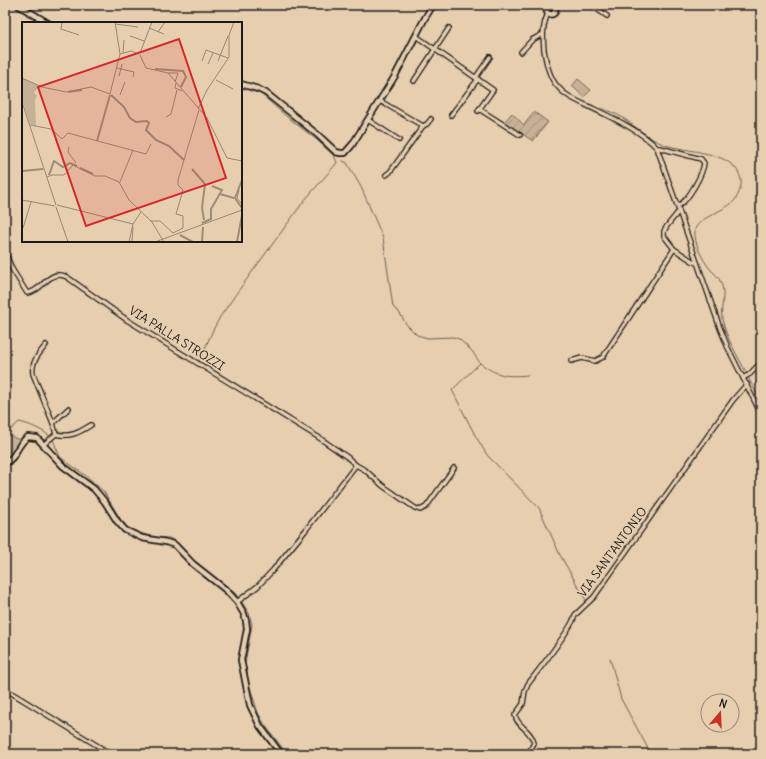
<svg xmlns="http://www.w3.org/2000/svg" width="766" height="759" viewBox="0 0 766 759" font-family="Delius,sans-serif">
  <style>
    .park { fill: url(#park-tufts); stroke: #71665a }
    .garden { fill: url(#garden-furrows); stroke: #71665a }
    .pitch { fill: #c6b197; stroke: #71665a }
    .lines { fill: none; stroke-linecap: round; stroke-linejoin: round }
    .stream { stroke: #696054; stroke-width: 1 }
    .street-casing { stroke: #1c1c1c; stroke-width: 6 }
    .secondary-casing { stroke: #1c1c1c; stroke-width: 8 }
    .street { stroke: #e7ceaf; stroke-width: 3.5 }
    .secondary { stroke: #e7ceaf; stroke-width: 4.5 }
    .labels { text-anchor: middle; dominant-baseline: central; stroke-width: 3; stroke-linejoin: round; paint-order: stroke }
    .street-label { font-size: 12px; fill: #1c1c1c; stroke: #e7ceaf }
    .inset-river { fill: none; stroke: #9c8d79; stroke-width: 2 }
    .inset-road { fill: none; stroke: #968774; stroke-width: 1 }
    .view { fill: #d62828; fill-opacity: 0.15; stroke: #d62828; stroke-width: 2 }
    .inset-edge { fill: none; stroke: #1c1c1c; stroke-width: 2 }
  </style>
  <defs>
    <pattern id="park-tufts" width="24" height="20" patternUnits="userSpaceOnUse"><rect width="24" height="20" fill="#c6b197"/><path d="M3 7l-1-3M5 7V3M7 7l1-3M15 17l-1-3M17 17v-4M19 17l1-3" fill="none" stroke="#a08f7a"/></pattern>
    <pattern id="garden-furrows" width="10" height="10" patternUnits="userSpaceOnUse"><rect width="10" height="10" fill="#c6b197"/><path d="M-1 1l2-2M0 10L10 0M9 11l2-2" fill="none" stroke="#a08f7a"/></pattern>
  </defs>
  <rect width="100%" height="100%" fill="#e7ceaf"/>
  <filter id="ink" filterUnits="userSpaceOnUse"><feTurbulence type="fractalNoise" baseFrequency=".025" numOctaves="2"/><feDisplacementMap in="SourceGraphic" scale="8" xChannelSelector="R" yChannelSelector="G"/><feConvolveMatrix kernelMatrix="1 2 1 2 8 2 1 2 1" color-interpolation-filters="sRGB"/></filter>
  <g filter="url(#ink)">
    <path class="park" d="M 9,435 L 19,440 L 13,454 L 5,460 L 5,436 Z"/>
    <path class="garden" d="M 534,112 L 548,122 L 533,141 L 504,122 L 512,113 L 524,125 Z"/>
    <path class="pitch" d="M 578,79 L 591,90 L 584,97 L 572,86 Z"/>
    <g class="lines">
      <g class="stream">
        <path d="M 12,5 L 22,12"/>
        <path d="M 26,15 L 37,22"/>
        <path d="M 241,88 L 242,89"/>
        <path d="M 601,108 C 608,111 616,113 623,118 C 636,127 648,138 663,144 C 686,153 736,150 741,180 C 742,186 739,194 735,200 C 727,210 697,218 695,230 C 694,244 702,259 710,269 C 714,273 719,277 721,283 C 726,294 720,307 722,319 C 726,338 738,356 747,374"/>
        <path d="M 343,161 L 347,163 L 361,187 L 383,238 L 393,307 L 399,312 L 406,324 L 417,335 L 428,338 L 453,337 L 459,339 L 472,351 L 480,363 L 452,390 L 475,435 L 487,455 L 539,508 L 560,555 L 587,602"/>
        <path d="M 5,247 L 16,272"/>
        <path d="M 33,289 L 48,276 L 56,272 L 66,275 L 77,282"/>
        <path d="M 130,320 L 197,361 L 200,360 L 212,332 L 220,317 L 236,294 L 304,201 L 336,164 L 337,162 L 334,156 L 317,140 L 286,116 L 261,94 L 248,90"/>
        <path d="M 480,363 C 497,376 507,377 528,375"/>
        <path d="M 748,377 L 761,403"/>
        <path d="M 5,435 L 19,422 C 29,424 43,430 51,437"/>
        <path d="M 53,440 L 60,457 L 89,478 L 104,492 L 121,520 L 128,528 L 151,537 L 169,538 L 175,541 L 196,563 L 235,593 L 239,599"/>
        <path d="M 241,601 L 249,613 L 252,625 L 245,663 L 249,684 L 258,713 L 265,725 L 287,754"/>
        <path d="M 610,658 L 621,699 L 651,754"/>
      </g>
      <g class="street-casing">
        <g id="street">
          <path d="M 591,5 L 607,16"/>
          <path d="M 600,11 L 604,5"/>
          <path d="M 548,14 C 542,25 543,38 544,50 C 546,62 549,78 558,87 C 566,97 580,102 592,108 C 611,117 643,132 657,148 L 720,328 L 728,348 L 761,414"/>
          <path d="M 416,36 L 493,90 L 478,111"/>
          <path d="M 521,52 L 532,40 L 543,34"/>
          <path d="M 476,77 L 490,57"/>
          <path d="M 414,81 L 449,28"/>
          <path d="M 380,101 L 423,126"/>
          <path d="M 479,109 L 520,135"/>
          <path d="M 451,115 L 478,79"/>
          <path d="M 368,120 L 399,140"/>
          <path d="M 423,126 L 427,124 L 431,119"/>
          <path d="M 657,148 L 660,148 L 701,159 L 704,163 C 703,174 688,201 678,206"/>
          <path d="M 386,175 L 390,172 L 423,126"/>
          <path d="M 679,211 L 667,226 L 664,231 L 664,236 L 674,249 L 694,262 L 697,263"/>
          <path d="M 5,252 L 12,269 L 27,293 C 43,292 48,268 67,277 L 127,320 L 318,437 L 347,457 L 356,465 L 365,470 L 383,486 L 415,508 L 420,510 L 426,507 L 454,468"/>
          <path d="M 46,345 C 39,354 31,362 33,374 L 53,423 L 56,434"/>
          <path d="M 571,361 L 582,358 L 595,361 L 603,357 L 674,249"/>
          <path d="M 743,378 L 750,374 L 761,362"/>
          <path d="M 53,423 L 69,408"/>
          <path d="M 43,445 L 56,434 C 70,438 80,432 91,425"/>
          <path d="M 237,602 L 258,586 L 273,570 L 305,531 L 356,465"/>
          <path d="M 5,689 L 111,754"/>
          <path d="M 528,754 L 534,743 C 531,729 517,727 515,715 L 523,704 L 525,691 L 528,684 C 537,672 574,626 575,615 L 594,597 L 733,400 L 747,384"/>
        </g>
      </g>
      <g class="secondary-casing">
        <g id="secondary">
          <path d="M 18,5 L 48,23"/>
          <circle cx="551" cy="10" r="4.5"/>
          <path d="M 241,84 L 258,89 L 266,93 L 318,135 L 336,152 L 340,153 L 345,153 L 352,145 L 395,76 L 425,18 L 433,5"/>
          <path d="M 5,463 C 17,458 17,443 28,437 L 37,438 L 63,466 L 94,489 L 105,502 L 117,521 L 125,530 L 142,538 L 166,542 L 175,545 L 193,564 L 226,590 L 237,602 L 244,614 L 246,621 L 247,629 L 241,660 L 250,705 L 260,726 L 281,754"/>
        </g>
      </g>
      <use href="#street" class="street"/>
      <use href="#secondary" class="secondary"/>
    </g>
  </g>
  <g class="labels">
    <g class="street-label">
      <text transform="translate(177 338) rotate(32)">VIA PALLA STROZZI</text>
      <text transform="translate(612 552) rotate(-54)">VIA SANT'ANTONIO</text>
    </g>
  </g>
  <g transform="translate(22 22)">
    <rect width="220" height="220" fill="#e7ceaf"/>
    <path d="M 0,56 L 17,64 L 12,71 L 15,73 L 13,78 L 14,104 L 8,102 L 0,78 Z" fill="#c6b197"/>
    <path d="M 9,80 L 12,92 L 6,94 L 2,81 Z" fill="#c6b197"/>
    <path class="inset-river" d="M 133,47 L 161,49 L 164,55 L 159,65M 46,70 L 60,68M 89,73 L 102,85 L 108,96 L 114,100 L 125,99 L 127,101 L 124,108 L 134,118 L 147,124 L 162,138M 75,119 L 88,73M 58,146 L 71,152M 170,147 L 183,162 L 180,186 L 182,198M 0,149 L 21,147M 27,153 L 32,139 L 41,145 L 48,141 L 55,144M 198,172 L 212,176M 220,186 L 213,176 L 220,158M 180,201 L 189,197 L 189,187 L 200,168 L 190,164M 158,213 L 171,220M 180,220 L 181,205M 215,220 L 220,193"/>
    <path class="inset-road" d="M 40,0 L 39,7 L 57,13M 93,0 L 98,32M 93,2 L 116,5M 127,6 L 142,12M 136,10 L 143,0M 108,14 L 122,19M 101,31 L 102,18M 118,31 L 130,0M 118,33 L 124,46 L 146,51 L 185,96 L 205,136 L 220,139M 180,39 L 184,28 L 206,36M 196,39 L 206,14M 186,42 L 191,31M 95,46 L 112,50 L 111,55M 146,51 L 156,51 L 153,60M 97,54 L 100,42M 0,56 L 20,65 L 44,70 L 69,65 L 88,72 L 98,32 L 109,29 L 117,32M 194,58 L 211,67M 154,61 L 153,66 L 160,69M 98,73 L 103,60M 0,80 L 34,183M 176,87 L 185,68 L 207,35 L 207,13 L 212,0M 144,95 L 149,92 L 155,68M 8,103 L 29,107 L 40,117 L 46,111 L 124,132 L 129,122M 47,125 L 46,130 L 54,141M 25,155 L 30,153 L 42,153 L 51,143 L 73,154 L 83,154 L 97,160 L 107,178 L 130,200 L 142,220M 98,160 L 111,128M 217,168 L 215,176 L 220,182M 0,178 L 33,184M 35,183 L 111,202 L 119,190M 34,185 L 46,220M 128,199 L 138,199 L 151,211 L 161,206 L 161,194 L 154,192 L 161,168 L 156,163 L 156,158 L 177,88M 1,206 L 9,180M 107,220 L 111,202M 110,220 L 111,205M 133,220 L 220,188"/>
    <path class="view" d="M 157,17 L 204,156 L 64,204 L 16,65 Z"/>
    <rect width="220" height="220" class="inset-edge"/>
  </g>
  <rect width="766" height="759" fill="none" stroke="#e7ceaf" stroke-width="20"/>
  <rect x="10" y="10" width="746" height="739" fill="none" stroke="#1c1c1c" stroke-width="1.5" filter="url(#ink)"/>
  <g transform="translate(720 713) rotate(19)"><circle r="19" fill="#e7ceaf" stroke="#968774"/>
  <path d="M0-3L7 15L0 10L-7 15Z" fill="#c8321e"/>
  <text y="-6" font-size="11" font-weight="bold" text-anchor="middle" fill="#1c1c1c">N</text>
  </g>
</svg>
